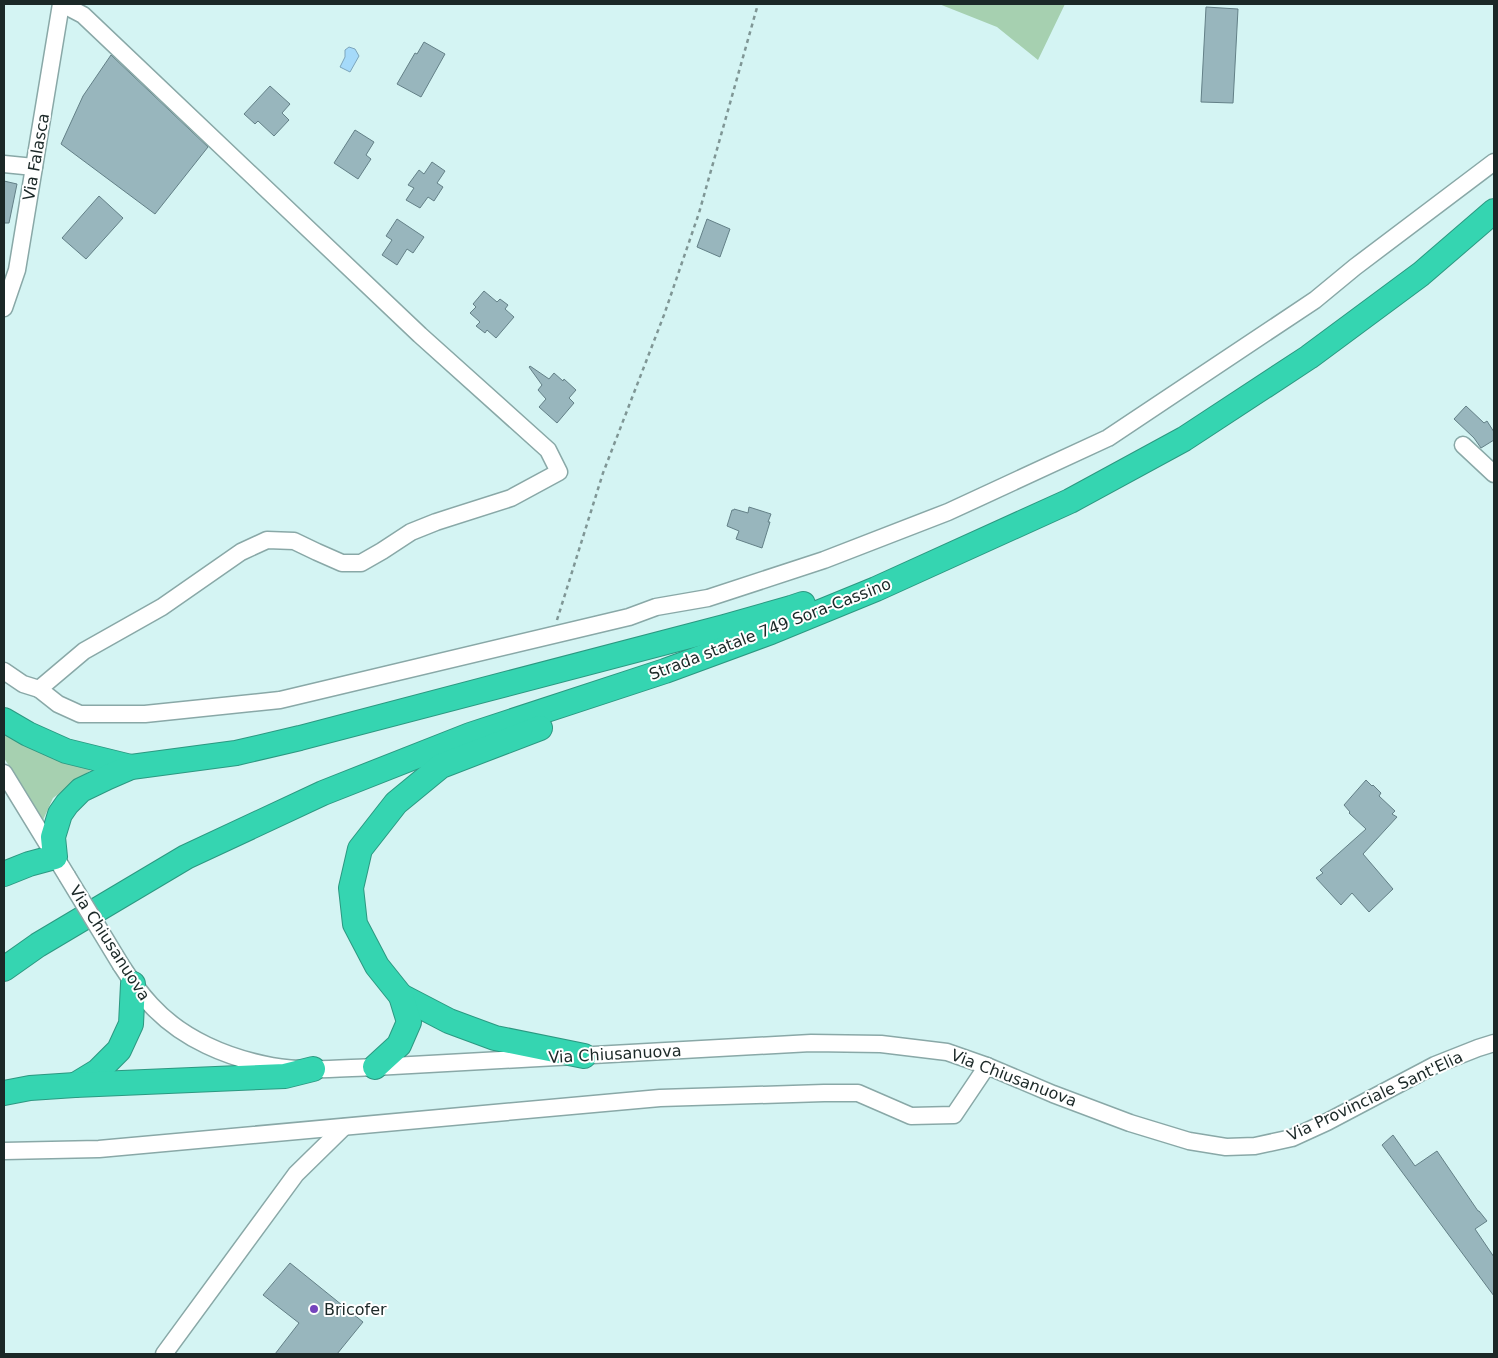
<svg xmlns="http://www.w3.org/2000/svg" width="1498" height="1358" viewBox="0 0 1498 1358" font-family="'DejaVu Sans',sans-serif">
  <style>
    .green { fill: #a6d0b0 }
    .water { fill: #a5dafa; stroke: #7ca5bb }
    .building { fill: #98b6bd; stroke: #638087 }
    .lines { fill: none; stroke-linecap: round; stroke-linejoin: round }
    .minor-casing { stroke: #89a8a7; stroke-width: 19 }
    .highway-casing { stroke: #2c9881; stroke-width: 26 }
    .path { stroke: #7f9695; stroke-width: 2.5; stroke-dasharray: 4 4; stroke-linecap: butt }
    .minor { stroke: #fff; stroke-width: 16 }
    .highway { stroke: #35d5b1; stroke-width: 24 }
    .minor-bridge-casing { stroke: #89a8a7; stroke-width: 19; stroke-linecap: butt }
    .minor-bridge { stroke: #fff; stroke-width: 16 }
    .poi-dot { fill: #7444bc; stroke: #fff; stroke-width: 2 }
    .labels { text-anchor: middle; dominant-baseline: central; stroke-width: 4; stroke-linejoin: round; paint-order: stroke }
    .street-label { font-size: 16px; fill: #1b2827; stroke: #fff }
    .poi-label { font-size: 16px; fill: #1b2827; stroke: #fff; text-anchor: start }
  </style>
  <rect width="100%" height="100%" fill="#d4f4f3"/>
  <g class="green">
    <path d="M 939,4 L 1065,4 L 1038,60 L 997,27 Z"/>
    <path d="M 8,735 L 90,766 L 91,770 L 53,798 L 43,820 L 4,758 L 4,736 Z"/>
  </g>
  <path class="water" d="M 349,47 L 355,49 L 359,56 L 350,72 L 340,67 L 345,57 L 345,50 Z"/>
  <g class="building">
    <path d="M 1206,7 L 1238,9 L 1233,103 L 1201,102 Z"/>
    <path d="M 424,42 L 445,54 L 421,97 L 397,84 L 415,53 L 417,54 Z"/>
    <path d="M 111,55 L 208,147 L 155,214 L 61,144 L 83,96 Z"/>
    <path d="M 270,86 L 290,104 L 282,113 L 289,120 L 274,136 L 258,121 L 255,124 L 244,114 Z"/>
    <path d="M 355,130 L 374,142 L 366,155 L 371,159 L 358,179 L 334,163 Z"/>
    <path d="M 432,162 L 445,171 L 437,183 L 443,187 L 434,201 L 428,197 L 420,208 L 406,200 L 414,188 L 408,185 L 419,170 L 424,174 Z"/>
    <path d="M 4,181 L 17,184 L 9,223 L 4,223 Z"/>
    <path d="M 99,196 L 123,218 L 86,259 L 62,238 Z"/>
    <path d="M 397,219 L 424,237 L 413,253 L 407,249 L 397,265 L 382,255 L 392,240 L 386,236 Z"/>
    <path d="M 707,219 L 730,229 L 720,257 L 697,247 Z"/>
    <path d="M 484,291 L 497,302 L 500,299 L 508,305 L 505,309 L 514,317 L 496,338 L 487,330 L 485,333 L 476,326 L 480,322 L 470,313 L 476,307 L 473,304 Z"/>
    <path d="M 530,366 L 549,379 L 554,373 L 563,381 L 564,379 L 576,390 L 569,398 L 574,403 L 557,423 L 539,407 L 546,399 L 538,390 L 542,385 L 529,367 Z"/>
    <path d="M 1466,406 L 1484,423 L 1487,421 L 1494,432 L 1494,440 L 1481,448 L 1474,438 L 1454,419 Z"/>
    <path d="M 749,507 L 771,514 L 768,522 L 770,522 L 762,548 L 736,539 L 739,531 L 727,526 L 732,510 L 734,510 L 734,509 L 748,513 Z"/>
    <path d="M 1366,780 L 1372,786 L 1373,785 L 1381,793 L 1379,796 L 1395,811 L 1392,814 L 1397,817 L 1363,854 L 1393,889 L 1369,912 L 1352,893 L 1341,905 L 1316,878 L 1323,873 L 1320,870 L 1366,829 L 1349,813 L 1350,812 L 1344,805 Z"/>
    <path d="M 1393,1135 L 1415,1166 L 1437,1151 L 1478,1211 L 1479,1211 L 1487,1221 L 1475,1229 L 1494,1257 L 1494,1296 L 1382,1145 Z"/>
    <path d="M 290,1263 L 363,1322 L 337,1354 L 275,1354 L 299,1323 L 263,1295 Z"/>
  </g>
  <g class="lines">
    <g class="minor-casing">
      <g id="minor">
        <path d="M 4,164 L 34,167"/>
        <path d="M 4,308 L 17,270 L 61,4"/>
        <path d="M 1463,445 L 1494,474"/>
        <path d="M 4,671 L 23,684 L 39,689 L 84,651 L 162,607 L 241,552 L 267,540 L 294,541 L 317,552 L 342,563 L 361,563 L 382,551 L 411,532 L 436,522 L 511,498 L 559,472 L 548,450 L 420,335 L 83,15 L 62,4"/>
        <path d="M 39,689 L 58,704 L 80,714 L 145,714 L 280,700 L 629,617 L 656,607 L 708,598 L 824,560 L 948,512 L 1108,438 L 1315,300 L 1355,267 L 1494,162"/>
        <path d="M 4,773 L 67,876"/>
        <path d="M 121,965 C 130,979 140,993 151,1005 C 182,1039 228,1058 272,1066 C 305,1072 341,1068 375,1067 L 811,1043 L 881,1044 L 947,1052 L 987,1066 L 1053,1094 L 1130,1123 L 1189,1141 L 1226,1147 L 1255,1146 L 1292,1138 L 1327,1122 L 1435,1065 L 1478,1048 L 1494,1043"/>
        <path d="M 4,1151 L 99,1149 L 660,1098 L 824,1093 L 858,1093 L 911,1116 L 954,1115 L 987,1066"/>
        <path d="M 164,1354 L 296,1174 L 344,1127"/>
      </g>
    </g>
    <g class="highway-casing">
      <g id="highway">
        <path d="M 4,720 L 28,734 L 66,751 L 131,767"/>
        <path d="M 4,874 L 29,864 L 55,857 L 53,837 L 60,814 L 67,804 L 81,790 L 108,777 L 131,767 L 236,753 L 300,738 L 724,627 L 791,608 L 803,604"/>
        <path d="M 4,969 L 38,945 L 186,857 L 323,793 L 470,735 L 665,671 L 771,632 L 876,589 L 1070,501 L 1184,439 L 1309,357 L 1421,274 L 1494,211"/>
        <path d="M 401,996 L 449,1021 L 495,1038 L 584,1056"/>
        <path d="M 375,1067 L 399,1045 L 409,1022 L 401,996 L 377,966 L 355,924 L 351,888 L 360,849 L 396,803 L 441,766 L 540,728"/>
        <path d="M 75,1085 L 98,1071 L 119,1050 L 131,1024 L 133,984"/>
        <path d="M 4,1093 L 30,1088 L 75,1085 L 285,1076 L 313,1069"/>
      </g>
    </g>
    <path class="path" d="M 557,620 L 603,473 L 664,315 L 699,213 L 758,4"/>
    <use href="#minor" class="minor"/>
    <use href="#highway" class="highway"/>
    <g class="minor-bridge-casing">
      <path id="minor-bridge" d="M 67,876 L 121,965"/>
    </g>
    <use href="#minor-bridge" class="minor-bridge"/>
  </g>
  <circle class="poi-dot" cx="314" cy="1309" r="5"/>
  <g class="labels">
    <g class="street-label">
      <text transform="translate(36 157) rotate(-80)">Via Falasca</text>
      <text transform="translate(770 629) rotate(-21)">Strada statale 749 Sora-Cassino</text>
      <text transform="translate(110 943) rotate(57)">Via Chiusanuova</text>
      <text transform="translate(615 1054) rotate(-3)">Via Chiusanuova</text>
      <text transform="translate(1014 1078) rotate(21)">Via Chiusanuova</text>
      <text transform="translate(1375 1096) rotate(-25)">Via Provinciale Sant'Elia</text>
    </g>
    <g class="poi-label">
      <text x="324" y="1309">Bricofer</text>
    </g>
  </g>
  <rect width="1498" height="1358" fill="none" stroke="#1b2827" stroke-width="10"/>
</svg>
